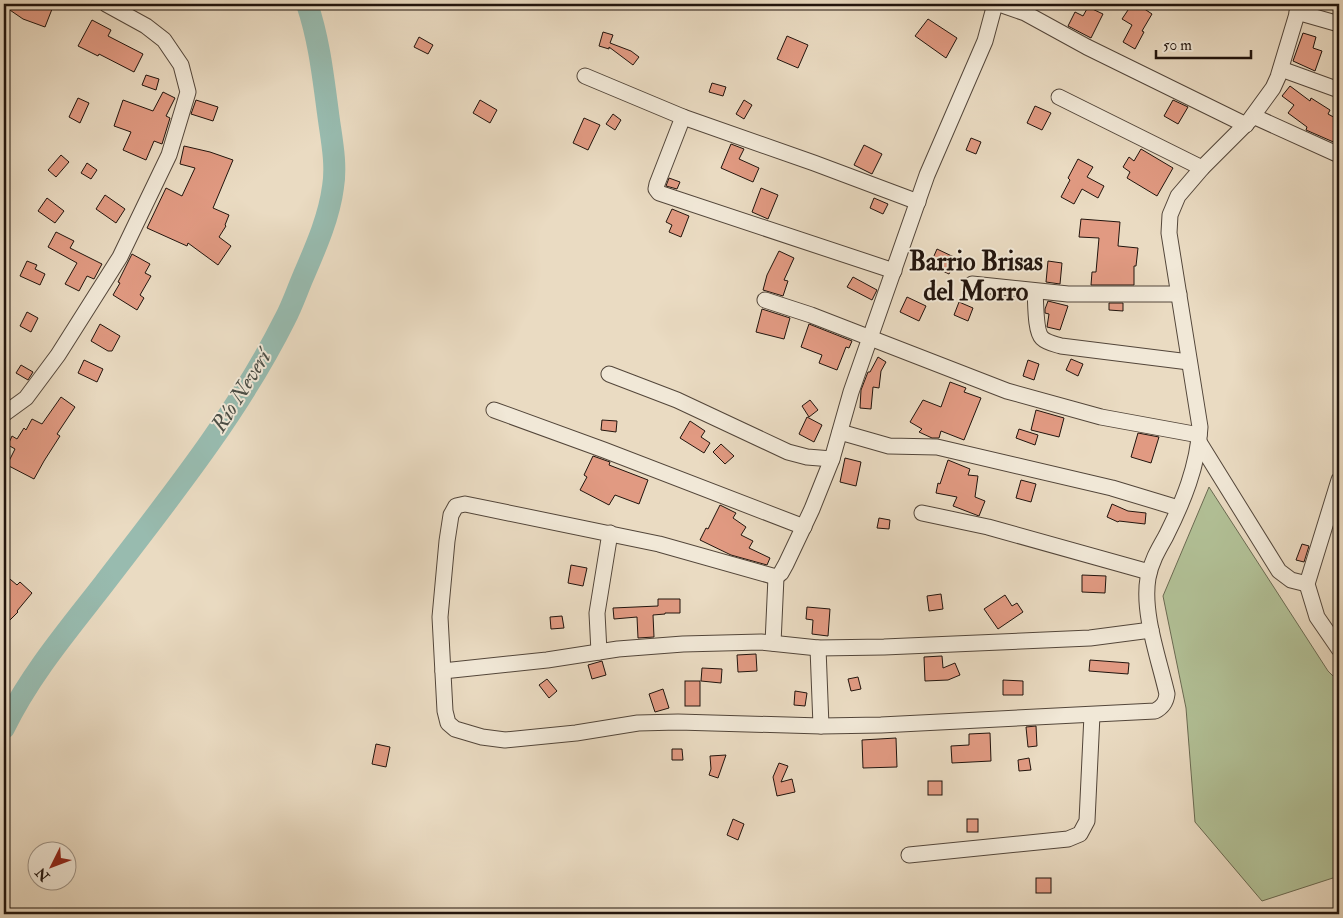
<svg xmlns="http://www.w3.org/2000/svg" width="1343" height="918" viewBox="0 0 1343 918" font-family="'IM FELL Double Pica',serif">
  <style>
    .grass { fill: #b2c197; stroke: #6a6a52 }
    .lines { fill: none; stroke-linecap: round; stroke-linejoin: round }
    .river { stroke: #98bbaf; stroke-width: 22 }
    .building { fill: #e19a82; stroke: #21140d }
    .minor-casing { stroke: #53463a; stroke-width: 17 }
    .minor { stroke: #f1e8d7; stroke-width: 15 }
    .labels { text-anchor: middle; dominant-baseline: central; stroke-width: 4; stroke-linejoin: round; paint-order: stroke }
    .water-label { font-size: 22px; font-style: italic; fill: #4b4e46; stroke: #f1e8d7 }
    .district-label { font-size: 26px; font-weight: bold; fill: #21140d; stroke: #f1e8d7 }
  </style>
  <rect width="100%" height="100%" fill="#eadbc2"/>
  <filter id="stains"><feTurbulence type="fractalNoise" baseFrequency=".004" numOctaves="4"/><feColorMatrix values="0 0 0 0 .2 0 0 0 0 .09 0 0 0 0 .02 0 0 0 .5 -.17"/></filter>
  <radialGradient id="worn" r=".72"><stop offset=".6" stop-color="#630" stop-opacity="0"/><stop offset="1" stop-color="#630" stop-opacity=".3"/></radialGradient>
  <path class="grass" d="M 1209,487 L 1328,671 L 1339,682 L 1339,876 L 1262,901 L 1195,822 L 1186,708 L 1163,596 Z"/>
  <g class="lines">
    <path class="river" d="M 4,728 C 29,676 68,630 103,585 C 168,500 237,415 285,319 C 292,306 297,291 303,277 C 315,249 329,218 333,187 C 337,163 331,137 328,113 C 323,76 319,39 307,4"/>
  </g>
  <g class="building">
    <path d="M 4,4 L 54,4 L 45,27 L 23,19 L 4,6 Z"/>
    <path d="M 1132,4 L 1137,4 L 1152,14 L 1142,31 L 1144,32 L 1135,49 L 1123,42 L 1132,25 L 1122,19 Z"/>
    <path d="M 1088,7 L 1103,14 L 1091,38 L 1068,26 L 1075,12 L 1083,16 Z"/>
    <path d="M 928,19 L 957,38 L 946,58 L 915,36 Z"/>
    <path d="M 92,20 L 111,30 L 108,36 L 143,54 L 134,72 L 99,54 L 98,56 L 78,46 Z"/>
    <path d="M 603,32 L 613,35 L 610,43 L 631,51 L 639,57 L 633,65 L 609,47 L 609,49 L 599,46 Z"/>
    <path d="M 1303,33 L 1316,37 L 1313,48 L 1322,51 L 1315,71 L 1293,61 Z"/>
    <path d="M 787,36 L 808,45 L 798,68 L 777,59 Z"/>
    <path d="M 419,37 L 433,45 L 428,54 L 414,47 Z"/>
    <path d="M 146,75 L 159,79 L 156,90 L 142,85 Z"/>
    <path d="M 712,83 L 726,87 L 723,96 L 709,92 Z"/>
    <path d="M 1290,86 L 1310,101 L 1311,98 L 1330,110 L 1328,114 L 1339,120 L 1338,144 L 1306,130 L 1307,127 L 1288,113 L 1294,105 L 1282,96 Z"/>
    <path d="M 163,92 L 175,98 L 166,116 L 170,118 L 162,144 L 154,141 L 146,160 L 123,150 L 131,132 L 114,126 L 123,100 L 153,111 Z"/>
    <path d="M 78,98 L 89,103 L 80,123 L 69,117 Z"/>
    <path d="M 196,100 L 218,107 L 213,121 L 191,114 Z"/>
    <path d="M 480,100 L 497,110 L 490,123 L 473,113 Z"/>
    <path d="M 744,100 L 752,105 L 744,119 L 736,114 Z"/>
    <path d="M 1173,100 L 1188,107 L 1178,124 L 1164,116 Z"/>
    <path d="M 1035,106 L 1051,113 L 1042,130 L 1027,123 Z"/>
    <path d="M 613,114 L 621,120 L 615,130 L 606,124 Z"/>
    <path d="M 584,118 L 600,125 L 588,150 L 573,143 Z"/>
    <path d="M 971,138 L 981,142 L 976,154 L 966,150 Z"/>
    <path d="M 731,144 L 744,149 L 739,159 L 759,168 L 753,182 L 721,168 Z"/>
    <path d="M 864,145 L 882,154 L 872,174 L 854,165 Z"/>
    <path d="M 184,146 L 210,152 L 233,160 L 213,208 L 229,215 L 225,225 L 226,226 L 219,237 L 231,246 L 218,265 L 188,243 L 187,246 L 147,228 L 166,188 L 182,196 L 195,168 L 180,164 Z"/>
    <path d="M 1141,149 L 1173,168 L 1157,196 L 1127,178 L 1130,172 L 1123,167 L 1129,157 L 1134,161 Z"/>
    <path d="M 61,155 L 69,162 L 56,177 L 48,170 Z"/>
    <path d="M 1078,159 L 1093,167 L 1087,177 L 1104,186 L 1098,198 L 1082,189 L 1074,204 L 1061,197 L 1070,180 L 1068,178 Z"/>
    <path d="M 87,163 L 97,170 L 91,179 L 81,173 Z"/>
    <path d="M 669,178 L 680,182 L 677,189 L 666,186 Z"/>
    <path d="M 761,188 L 778,195 L 768,219 L 752,212 Z"/>
    <path d="M 105,195 L 125,209 L 116,223 L 96,209 Z"/>
    <path d="M 47,198 L 64,211 L 55,223 L 38,211 Z"/>
    <path d="M 874,198 L 888,204 L 883,214 L 870,208 Z"/>
    <path d="M 672,209 L 689,216 L 681,237 L 669,232 L 672,225 L 666,222 Z"/>
    <path d="M 1081,219 L 1120,222 L 1118,246 L 1138,248 L 1136,266 L 1134,266 L 1134,285 L 1091,285 L 1092,272 L 1096,272 L 1099,238 L 1079,237 Z"/>
    <path d="M 56,232 L 74,241 L 70,248 L 102,264 L 94,279 L 87,276 L 79,291 L 65,284 L 77,263 L 48,247 Z"/>
    <path d="M 937,249 L 956,258 L 949,274 L 930,265 Z"/>
    <path d="M 779,251 L 794,258 L 784,280 L 788,281 L 783,296 L 763,290 L 767,275 Z"/>
    <path d="M 132,254 L 150,264 L 145,273 L 151,276 L 140,295 L 144,298 L 137,310 L 113,295 L 120,283 L 118,282 Z"/>
    <path d="M 27,261 L 37,265 L 35,269 L 45,274 L 40,285 L 20,276 Z"/>
    <path d="M 1048,261 L 1062,263 L 1060,284 L 1046,282 Z"/>
    <path d="M 853,277 L 877,290 L 872,300 L 847,287 Z"/>
    <path d="M 907,297 L 926,306 L 919,321 L 900,312 Z"/>
    <path d="M 1048,301 L 1068,306 L 1060,330 L 1047,327 L 1049,314 L 1045,313 L 1045,309 Z"/>
    <path d="M 959,302 L 973,308 L 968,321 L 954,315 Z"/>
    <path d="M 1109,303 L 1123,303 L 1123,311 L 1109,310 Z"/>
    <path d="M 762,309 L 790,318 L 784,339 L 756,332 Z"/>
    <path d="M 27,312 L 38,318 L 31,332 L 20,326 Z"/>
    <path d="M 100,324 L 120,336 L 112,351 L 108,351 L 91,341 Z"/>
    <path d="M 809,324 L 852,341 L 849,348 L 846,347 L 837,370 L 819,363 L 822,355 L 801,347 Z"/>
    <path d="M 878,357 L 886,362 L 881,371 L 879,388 L 873,387 L 871,409 L 860,408 L 861,390 L 868,372 L 870,372 Z"/>
    <path d="M 1071,359 L 1083,364 L 1078,376 L 1066,370 Z"/>
    <path d="M 84,360 L 103,369 L 97,382 L 78,373 Z"/>
    <path d="M 1028,360 L 1039,364 L 1034,380 L 1023,376 Z"/>
    <path d="M 21,365 L 33,372 L 28,380 L 16,373 Z"/>
    <path d="M 950,382 L 966,388 L 964,392 L 981,398 L 964,440 L 941,431 L 939,438 L 932,438 L 919,432 L 922,429 L 910,422 L 923,400 L 941,407 Z"/>
    <path d="M 61,397 L 75,407 L 57,434 L 60,436 L 44,461 L 34,479 L 7,465 L 15,449 L 8,445 L 12,436 L 17,439 L 24,428 L 26,430 L 32,419 L 42,424 Z"/>
    <path d="M 810,400 L 818,410 L 809,417 L 802,406 Z"/>
    <path d="M 1036,410 L 1064,418 L 1059,437 L 1031,430 Z"/>
    <path d="M 807,417 L 822,425 L 814,442 L 799,434 Z"/>
    <path d="M 602,420 L 617,421 L 616,432 L 601,430 Z"/>
    <path d="M 690,421 L 705,431 L 701,437 L 710,443 L 704,453 L 680,438 Z"/>
    <path d="M 1019,429 L 1038,435 L 1035,445 L 1016,438 Z"/>
    <path d="M 1138,433 L 1159,437 L 1151,463 L 1131,457 Z"/>
    <path d="M 721,444 L 734,456 L 725,464 L 713,452 Z"/>
    <path d="M 593,456 L 610,462 L 609,465 L 648,480 L 639,504 L 615,495 L 609,505 L 580,490 L 587,477 L 584,475 Z"/>
    <path d="M 845,458 L 861,462 L 856,486 L 840,482 Z"/>
    <path d="M 948,460 L 970,469 L 968,475 L 978,476 L 975,497 L 985,501 L 979,516 L 953,506 L 957,497 L 936,493 L 938,483 L 940,484 Z"/>
    <path d="M 1021,480 L 1036,484 L 1031,502 L 1016,498 Z"/>
    <path d="M 1112,504 L 1128,511 L 1146,513 L 1145,524 L 1119,521 L 1118,522 L 1107,517 Z"/>
    <path d="M 720,505 L 736,513 L 733,518 L 746,527 L 741,535 L 753,541 L 749,548 L 770,558 L 767,565 L 731,555 L 700,540 L 706,528 L 708,529 Z"/>
    <path d="M 879,518 L 890,520 L 889,529 L 877,528 Z"/>
    <path d="M 1302,544 L 1309,546 L 1304,562 L 1296,560 Z"/>
    <path d="M 571,565 L 587,568 L 583,586 L 568,583 Z"/>
    <path d="M 4,574 L 17,585 L 20,582 L 32,593 L 17,611 L 18,612 L 4,626 Z"/>
    <path d="M 1082,575 L 1106,576 L 1105,593 L 1082,592 Z"/>
    <path d="M 941,594 L 943,609 L 929,611 L 927,596 Z"/>
    <path d="M 1005,595 L 1012,606 L 1017,603 L 1023,612 L 998,629 L 984,609 Z"/>
    <path d="M 658,599 L 680,599 L 680,613 L 665,613 L 665,614 L 653,615 L 654,637 L 638,638 L 637,617 L 614,619 L 613,608 L 658,606 Z"/>
    <path d="M 807,607 L 830,609 L 828,636 L 812,634 L 813,620 L 806,619 Z"/>
    <path d="M 562,616 L 564,628 L 551,629 L 550,617 Z"/>
    <path d="M 756,654 L 757,671 L 738,672 L 737,655 Z"/>
    <path d="M 942,656 L 943,668 L 955,663 L 960,675 L 948,680 L 925,681 L 924,657 Z"/>
    <path d="M 1090,660 L 1129,663 L 1128,674 L 1089,671 Z"/>
    <path d="M 602,661 L 606,675 L 592,679 L 588,665 Z"/>
    <path d="M 702,668 L 722,669 L 721,683 L 701,681 Z"/>
    <path d="M 858,677 L 861,689 L 851,691 L 848,679 Z"/>
    <path d="M 547,679 L 557,691 L 549,698 L 539,685 Z"/>
    <path d="M 1003,680 L 1023,681 L 1023,695 L 1003,695 Z"/>
    <rect x="685" y="681" width="15" height="25"/>
    <path d="M 663,689 L 669,708 L 655,712 L 649,694 Z"/>
    <path d="M 795,691 L 807,693 L 805,706 L 794,705 Z"/>
    <path d="M 1036,726 L 1037,746 L 1028,747 L 1026,727 Z"/>
    <path d="M 990,733 L 991,761 L 952,763 L 951,746 L 969,745 L 969,734 Z"/>
    <path d="M 896,738 L 897,767 L 863,768 L 862,740 Z"/>
    <path d="M 376,744 L 390,747 L 386,767 L 372,764 Z"/>
    <path d="M 672,749 L 682,749 L 683,760 L 672,760 Z"/>
    <path d="M 726,755 L 718,778 L 709,775 L 711,769 L 710,756 Z"/>
    <path d="M 1029,758 L 1031,770 L 1019,771 L 1018,760 Z"/>
    <path d="M 779,763 L 788,766 L 781,782 L 792,779 L 795,792 L 777,796 L 773,777 Z"/>
    <rect x="928" y="781" width="14" height="14"/>
    <path d="M 733,819 L 744,824 L 738,840 L 727,835 Z"/>
    <rect x="967" y="819" width="11" height="13"/>
    <rect x="1036" y="878" width="15" height="15"/>
  </g>
  <g class="lines">
    <g class="minor-casing">
      <g id="minor">
        <path d="M 995,4 L 985,41 L 927,175 L 851,392 L 832,459 L 812,509 L 786,564 L 781,573 L 776,577 L 659,544 L 465,504 L 456,506 L 451,515 L 447,541 L 440,617 L 445,711 L 448,723 L 455,729 L 482,737 L 505,740 L 576,733 L 638,723 L 678,722 L 821,726 L 881,725 L 1155,711 C 1163,707 1166,702 1167,694 C 1159,659 1142,613 1148,578 C 1151,562 1158,550 1166,536 C 1183,502 1198,466 1200,427 L 1169,233 L 1170,215 L 1178,196 L 1202,168 L 1249,121 L 1273,88 L 1278,77 L 1300,4"/>
        <path d="M 999,4 L 1025,13 L 1087,47 L 1246,125"/>
        <path d="M 1297,12 L 1339,24"/>
        <path d="M 1281,69 L 1339,90"/>
        <path d="M 585,76 L 683,117 L 814,163 L 918,202"/>
        <path d="M 1059,97 L 1202,168"/>
        <path d="M 1253,116 L 1339,155"/>
        <path d="M 683,117 L 657,184 L 656,189 L 659,193 L 894,271"/>
        <path d="M 972,284 L 1068,294 L 1179,294"/>
        <path d="M 1035,292 C 1036,302 1035,331 1042,338 C 1047,343 1055,344 1061,346 L 1189,362"/>
        <path d="M 765,300 L 811,315 L 1007,391 L 1101,417 L 1199,435"/>
        <path d="M 609,374 L 677,400 L 788,452 L 807,457 L 832,459"/>
        <path d="M 494,410 L 604,450 L 804,527"/>
        <path d="M 4,414 L 26,398 L 58,355 L 120,257 L 169,155 L 188,92 L 181,65 L 164,40 L 146,26 L 106,4"/>
        <path d="M 840,432 L 889,446 L 937,447 L 1112,488 L 1178,508"/>
        <path d="M 1199,442 L 1279,571 L 1291,580 L 1307,584"/>
        <path d="M 1339,480 L 1307,584 L 1317,617 L 1339,649"/>
        <path d="M 922,513 L 988,527 L 1149,572"/>
        <path d="M 773,643 L 776,577"/>
        <path d="M 818,648 L 821,726"/>
        <path d="M 599,652 L 597,613 L 610,533"/>
        <path d="M 443,671 L 547,660 L 618,649 L 683,644 L 761,642 L 818,648 L 884,647 L 1090,638 L 1151,630"/>
        <path d="M 909,855 L 1068,839 L 1080,834 L 1087,821 L 1092,715"/>
      </g>
    </g>
    <use href="#minor" class="minor"/>
  </g>
  <g class="labels">
    <g class="water-label">
      <text transform="translate(241 391) rotate(-58)">Río Neverí</text>
    </g>
    <g class="district-label">
      <text x="976" y="262">Barrio Brisas<tspan x="976" dy="30">del Morro</tspan></text>
    </g>
  </g>
  <rect width="1343" height="918" fill="none" stroke="#eadbc2" stroke-width="20"/>
  <rect x="5" y="5" width="1333" height="908" fill="none" stroke="#21140d" stroke-width="2.5"/>
  <rect x="10" y="10" width="1323" height="898" fill="none" stroke="#21140d"/>
  <g transform="translate(52 866) rotate(228)"><circle r="24" fill="#f1e8d7" stroke="#9e9386"/>
  <path d="M0-4L9 19L0 12L-9 19Z" fill="#8f2418"/>
  <text y="-8" font-size="14" font-weight="bold" text-anchor="middle" fill="#21140d">N</text>
  </g>
  <path d="M1156 50v8h95v-8" fill="none" stroke="#21140d" stroke-width="2.5"/>
  <text x="1163" y="50" font-size="15" fill="#21140d" stroke="#f1e8d7" stroke-width="4" paint-order="stroke">50 m</text>
  <rect width="100%" height="100%" filter="url(#stains)"/>
  <rect width="100%" height="100%" fill="url(#worn)"/>
</svg>
